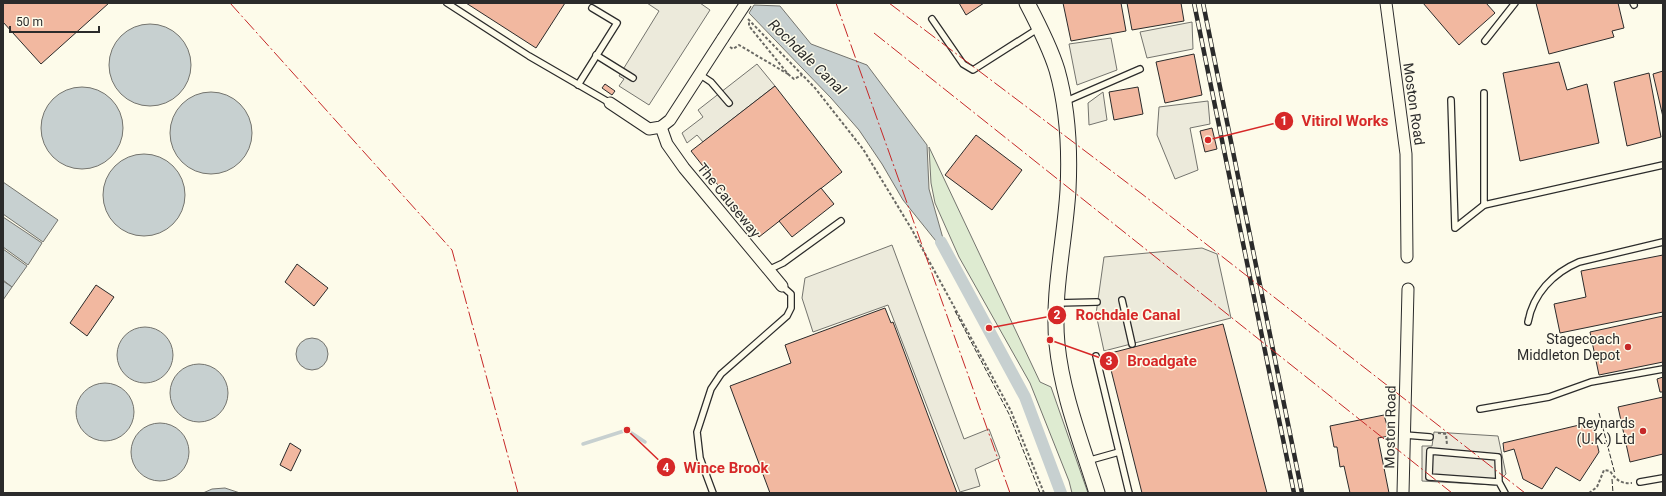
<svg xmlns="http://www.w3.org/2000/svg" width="1666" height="496" viewBox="0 0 1666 496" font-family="Roboto,sans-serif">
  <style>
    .green { fill: #deebd1; stroke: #74746e }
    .parking { fill: #eceadb; stroke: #74746e }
    .water { fill: #c7d0d0; stroke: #74746e }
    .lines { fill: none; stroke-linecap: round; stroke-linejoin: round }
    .stream { stroke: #c7d0d0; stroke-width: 3.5 }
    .canal { stroke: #c7d0d0; stroke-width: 12 }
    .building { fill: #f2b8a0; stroke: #2b2b2b }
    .lane-casing { stroke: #2b2b2b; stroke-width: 8 }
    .street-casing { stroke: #2b2b2b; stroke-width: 13 }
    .secondary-casing { stroke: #2b2b2b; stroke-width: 17 }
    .path { stroke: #6a6964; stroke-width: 2; stroke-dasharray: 3 2; stroke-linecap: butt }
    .lane { stroke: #fdfbea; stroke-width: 5.5 }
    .street { stroke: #fdfbea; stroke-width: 11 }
    .secondary { stroke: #fdfbea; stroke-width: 15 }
    .rail-casing { stroke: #2b2b2b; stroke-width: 4.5 }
    .rail { stroke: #fdfbea; stroke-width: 3; stroke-dasharray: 9; stroke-linecap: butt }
    .street-bridge-casing { stroke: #2b2b2b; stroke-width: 13; stroke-linecap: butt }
    .street-bridge { stroke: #fdfbea; stroke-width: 11 }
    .fence { stroke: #2b2b2b; stroke-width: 1; stroke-dasharray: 5 2; stroke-linecap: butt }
    .power { stroke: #c62828; stroke-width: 1; stroke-dasharray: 14 3 2 3; stroke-linecap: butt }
    .poi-dot { fill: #c62828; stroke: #fdfbea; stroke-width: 1.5 }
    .labels { text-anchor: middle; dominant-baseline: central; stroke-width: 3; stroke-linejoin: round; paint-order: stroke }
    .street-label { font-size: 14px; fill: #2b2b2b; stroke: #fdfbea }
    .poi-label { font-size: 14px; fill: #2b2b2b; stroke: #fdfbea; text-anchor: end }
    .water-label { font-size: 15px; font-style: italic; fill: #2b2b2b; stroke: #fdfbea }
    .leader { fill: none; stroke: #d62828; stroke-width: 1.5 }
    .callout-dot { fill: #d62828; stroke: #fdfbea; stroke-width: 1.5 }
    .mark-label { font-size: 12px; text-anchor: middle; font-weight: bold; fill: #fff }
    .callout-label { font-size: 15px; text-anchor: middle; font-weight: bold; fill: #d62828; stroke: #fdfbea; stroke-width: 3; stroke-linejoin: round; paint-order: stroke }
  </style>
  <rect width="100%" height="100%" fill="#fdfbea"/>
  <path class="green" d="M 929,147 L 1040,382 L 1051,387 L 1088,493 L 1072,493 L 1069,481 L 1030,383 L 959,257 L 935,203 L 931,183 Z"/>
  <g class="parking">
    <path d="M 647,3 L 700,3 L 710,10 L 649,105 L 619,86 L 624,79 L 619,76 L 659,11 Z"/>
    <path d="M 1192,22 L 1193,49 L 1147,58 L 1140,32 Z"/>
    <path d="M 1111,38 L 1117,70 L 1077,85 L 1069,44 Z"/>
    <path d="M 757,64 L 775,86 L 703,142 L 697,135 L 687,143 L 682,133 L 703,117 L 698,110 Z"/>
    <path d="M 1103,92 L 1107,120 L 1089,125 L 1088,103 Z"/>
    <path d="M 1208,101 L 1210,124 L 1190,128 L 1198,170 L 1175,179 L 1157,135 L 1159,107 Z"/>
    <path d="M 892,245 L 964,439 L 989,429 L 1000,458 L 975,469 L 980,486 L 960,492 L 888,305 L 813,332 L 802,298 L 805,278 Z"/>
    <path d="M 1202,248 L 1217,254 L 1231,318 L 1104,351 L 1096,314 L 1104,257 Z"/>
    <path d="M 1434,432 L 1498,436 L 1506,474 L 1495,485 L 1422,481 L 1422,446 L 1432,446 Z"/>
  </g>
  <g class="water">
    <path d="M 754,5 L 780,6 L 811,44 L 867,65 L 927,145 L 929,189 L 948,256 L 903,200 L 882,164 L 859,130 L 831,98 L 749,13 Z"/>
    <circle cx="150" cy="65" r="41"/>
    <circle cx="82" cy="128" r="41"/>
    <circle cx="211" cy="133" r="41"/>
    <circle cx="144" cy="195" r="41"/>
    <path d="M 3,182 L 58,220 L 43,242 L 3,214 Z"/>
    <path d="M 3,217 L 42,243 L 28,265 L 3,247 Z"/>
    <path d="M 3,249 L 27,266 L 12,287 L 3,280 Z"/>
    <path d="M 3,281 L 12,287 L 3,300 Z"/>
    <circle cx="145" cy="355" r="28"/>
    <circle cx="312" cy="354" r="16"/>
    <circle cx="199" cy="393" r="29"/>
    <circle cx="105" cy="412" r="29"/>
    <circle cx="160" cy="452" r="29"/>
    <path d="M 225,488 L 240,493 L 203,493 L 212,489 Z"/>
  </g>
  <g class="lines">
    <path class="stream" d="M 583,444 L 627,430 L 645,442"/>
    <path class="canal" d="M 941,242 L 1025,397 L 1061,493"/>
  </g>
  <g class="building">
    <path d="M 3,3 L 109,3 L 41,64 L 3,22 Z"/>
    <path d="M 466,3 L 565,3 L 536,48 Z"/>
    <path d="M 959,3 L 984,3 L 966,15 Z"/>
    <path d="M 1063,3 L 1121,3 L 1126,31 L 1071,41 Z"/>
    <path d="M 1127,3 L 1181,3 L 1184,21 L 1132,30 Z"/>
    <path d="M 1423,3 L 1486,3 L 1495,13 L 1459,45 Z"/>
    <path d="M 1536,3 L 1618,3 L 1624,28 L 1612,31 L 1614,37 L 1549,54 Z"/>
    <path d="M 1194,54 L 1202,95 L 1165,103 L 1156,62 Z"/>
    <path d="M 1559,62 L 1567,90 L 1587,84 L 1599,143 L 1520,161 L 1503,73 Z"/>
    <path d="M 1663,71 L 1663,117 L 1653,74 Z"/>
    <path d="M 1649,73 L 1661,137 L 1627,146 L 1614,82 Z"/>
    <path d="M 605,84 L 615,91 L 612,95 L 602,88 Z"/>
    <path d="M 775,86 L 842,172 L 759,237 L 691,151 Z"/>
    <path d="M 1138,87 L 1143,114 L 1114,120 L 1109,92 Z"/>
    <path d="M 1212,128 L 1217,149 L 1205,152 L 1200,131 Z"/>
    <path d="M 976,135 L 1022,170 L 992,210 L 945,175 Z"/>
    <path d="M 821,188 L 834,204 L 792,237 L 779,221 Z"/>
    <path d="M 1663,255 L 1663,312 L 1560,333 L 1554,304 L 1586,297 L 1581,271 Z"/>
    <path d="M 297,264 L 328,288 L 314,306 L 285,282 Z"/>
    <path d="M 96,285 L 114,297 L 87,336 L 70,323 Z"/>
    <path d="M 885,308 L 891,323 L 893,322 L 957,493 L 770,493 L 730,386 L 791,363 L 785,345 Z"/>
    <path d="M 1663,316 L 1663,362 L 1599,375 L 1590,332 Z"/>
    <path d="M 1223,324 L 1267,493 L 1142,493 L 1107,354 Z"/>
    <path d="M 1663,377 L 1663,392 L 1660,392 L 1657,379 Z"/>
    <path d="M 1663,397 L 1663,454 L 1630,462 L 1618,407 Z"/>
    <path d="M 1384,415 L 1390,436 L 1378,438 L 1389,493 L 1350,493 L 1344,466 L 1340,467 L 1337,447 L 1334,447 L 1330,426 Z"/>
    <path d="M 1592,422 L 1599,452 L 1580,481 L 1556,467 L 1542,489 L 1523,479 L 1514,449 L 1504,452 L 1503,443 Z"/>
    <path d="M 290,443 L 301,450 L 291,471 L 280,465 Z"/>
  </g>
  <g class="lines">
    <g class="lane-casing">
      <g id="lane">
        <path d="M 447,3 L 529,56 L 610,103"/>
        <path d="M 1633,3 L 1634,5"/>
        <path d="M 932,19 L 963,64 L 973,70 L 1039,28"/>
        <path d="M 1485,41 L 1515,3"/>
        <path d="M 596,55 L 633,78"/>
        <path d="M 699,74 L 711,82 L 729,103"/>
        <path d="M 578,85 L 617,23 L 592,8"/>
        <path d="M 1484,93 L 1484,205 L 1663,165"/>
        <path d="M 1451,100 L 1455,228 L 1484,205"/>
        <path d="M 1064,102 L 1140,69"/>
        <path d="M 768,270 L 783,263 L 841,221"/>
        <path d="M 1122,300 L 1132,344"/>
        <path d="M 1057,303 L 1097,302"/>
        <path d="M 1528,322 C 1533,294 1553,273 1579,262 L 1663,242"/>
        <path d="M 1096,356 L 1129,493"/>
        <path d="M 1480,409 L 1549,397 L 1591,382 L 1663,369"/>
        <path d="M 1405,435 L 1430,437"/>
        <path d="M 1087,461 L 1119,452"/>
        <path d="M 1499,482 L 1429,477 L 1430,451 L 1498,457 L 1499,482 L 1505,493"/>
        <path d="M 1640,482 L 1663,478"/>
        <path d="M 713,493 L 700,458 L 697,432 L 711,389 L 721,374 L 787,316 L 791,308 L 791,294 L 782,286"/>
      </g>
    </g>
    <g class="street-casing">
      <g id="street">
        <path d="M 1386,3 L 1406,154 L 1407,257"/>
        <path d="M 610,103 L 649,129 L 661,127 L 670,120 L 723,38"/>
        <path d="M 661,127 L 667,144 L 684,168 L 782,286"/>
        <path d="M 1403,493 L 1408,289"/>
      </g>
    </g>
    <g class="secondary-casing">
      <path id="secondary" d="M 1027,3 C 1038,24 1050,47 1057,70 C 1068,109 1070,150 1068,190 C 1065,241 1052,293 1057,344 C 1062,395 1082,444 1097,493"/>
    </g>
    <g class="path">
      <path d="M 748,19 L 815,88 L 863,149 L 911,228 L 1011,411 L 1044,493"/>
      <path d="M 730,47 L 733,49 L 739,45 L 788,74 L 749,26 L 749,21"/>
      <path d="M 788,74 L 794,79 L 802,75"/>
      <path d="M 1438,433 L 1446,434 L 1447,445"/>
      <path d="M 1589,493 L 1597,487 L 1604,470 L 1610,471 C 1616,480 1621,484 1632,483"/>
    </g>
    <use href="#lane" class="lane"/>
    <use href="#street" class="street"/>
    <use href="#secondary" class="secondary"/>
    <g class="rail-casing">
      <g id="rail">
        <path d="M 1194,3 L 1294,493"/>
        <path d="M 1203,3 L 1302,493"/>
      </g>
    </g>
    <use href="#rail" class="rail"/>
    <g class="street-bridge-casing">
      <path id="street-bridge" d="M 723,38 L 746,3"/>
    </g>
    <use href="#street-bridge" class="street-bridge"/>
    <g class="fence">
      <path d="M 955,311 L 1009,414 L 1040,493"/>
      <path d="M 1599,413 L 1615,474"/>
      <path d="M 1612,479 L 1613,493"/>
    </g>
    <g class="power">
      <path d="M 230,3 L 452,250 L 518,493"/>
      <path d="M 836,3 L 1010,493"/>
      <path d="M 889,3 L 1142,194 L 1525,493"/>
      <path d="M 874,33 L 1452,493"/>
    </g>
  </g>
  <g class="poi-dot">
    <circle cx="1628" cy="347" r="4"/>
    <circle cx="1643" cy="431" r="4"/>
  </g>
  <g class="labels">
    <g class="street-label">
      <text transform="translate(1414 104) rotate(82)">Moston Road</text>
      <text transform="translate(729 200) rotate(51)">The Causeway</text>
      <text transform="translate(1390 427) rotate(-89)">Moston Road</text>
    </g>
    <g class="poi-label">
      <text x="1620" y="339">Stagecoach<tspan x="1620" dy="16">Middleton Depot</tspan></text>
      <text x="1635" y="423">Reynards<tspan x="1635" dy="16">(U.K.) Ltd</tspan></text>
    </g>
    <g class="water-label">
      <text transform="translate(807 57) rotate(44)">Rochdale Canal</text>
    </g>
  </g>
  <path class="leader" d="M1208 140L1284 121M989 328L1057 315M1050 340L1109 361M627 430L666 467"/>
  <g class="callout-dot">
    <circle cx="1208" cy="140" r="4"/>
    <circle cx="989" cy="328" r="4"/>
    <circle cx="1050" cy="340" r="4"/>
    <circle cx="627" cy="430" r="4"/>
    <circle cx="1284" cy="121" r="10"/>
    <circle cx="1057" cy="315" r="10"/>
    <circle cx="1109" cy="361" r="10"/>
    <circle cx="666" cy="467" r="10"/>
  </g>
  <g class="mark-label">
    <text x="1284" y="125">1</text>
    <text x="1057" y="319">2</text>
    <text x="1109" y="365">3</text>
    <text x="666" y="472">4</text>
  </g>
  <g class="callout-label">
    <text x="1345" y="126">Vitirol Works</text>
    <text x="1128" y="320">Rochdale Canal</text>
    <text x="1162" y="366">Broadgate</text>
    <text x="726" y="473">Wince Brook</text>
  </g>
  <rect width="1666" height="496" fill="none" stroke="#2b2b2b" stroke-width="8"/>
  <path d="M10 26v6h89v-6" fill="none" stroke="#2b2b2b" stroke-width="2"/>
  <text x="16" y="26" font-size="12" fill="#2b2b2b" stroke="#fdfbea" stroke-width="3" paint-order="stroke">50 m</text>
</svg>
